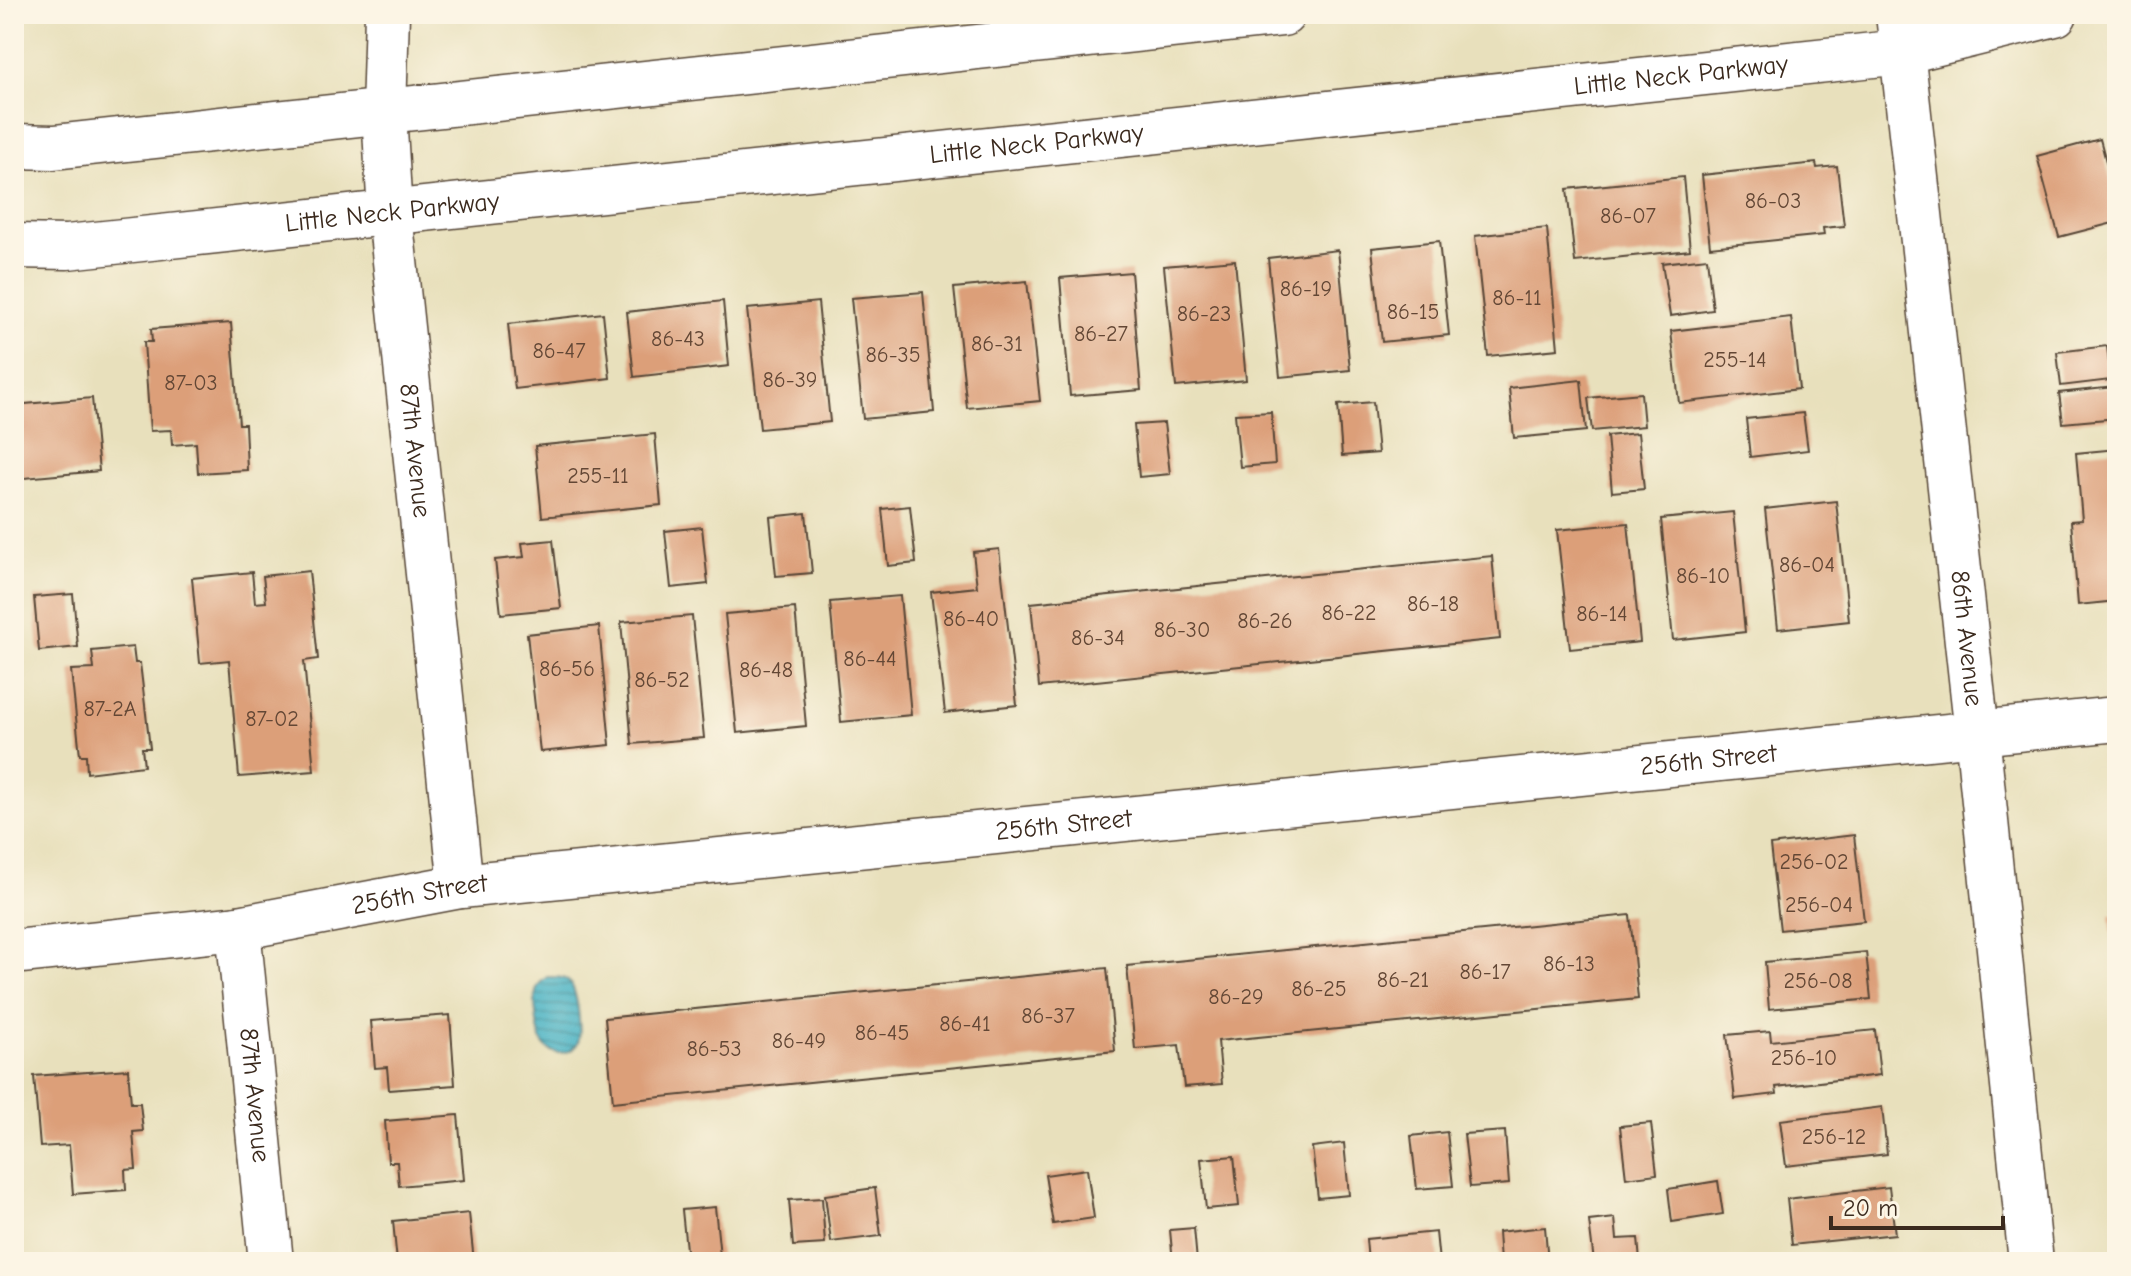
<svg xmlns="http://www.w3.org/2000/svg" width="2131" height="1276" viewBox="0 0 2131 1276" font-family="'Comic Neue',sans-serif">
  <style>
    .water { fill: url(#water-rules); stroke: #426e72; stroke-width: 2 }
    .building { fill: #dc9f79 }
    .lines { fill: none; stroke-linecap: round; stroke-linejoin: round }
    .street-casing { stroke: #554536; stroke-width: 47 }
    .secondary-casing { stroke: #554536; stroke-width: 47 }
    .street { stroke: #fff; stroke-width: 44 }
    .secondary { stroke: #fff; stroke-width: 44 }
    .labels { text-anchor: middle; dominant-baseline: central; stroke-width: 8; stroke-linejoin: round; paint-order: stroke }
    .number-label { font-size: 22px; fill: #634735 }
    .street-label { font-size: 26px; fill: #3b2a1e; stroke: #fcf5e5 }
  </style>
  <defs>
    <pattern id="water-rules" width="6" height="5" patternUnits="userSpaceOnUse" patternTransform="scale(2)"><rect width="6" height="5" fill="#48b3c5"/><path d="M0 2.5h6" fill="none" stroke="#3d929f"/></pattern>
  </defs>
  <rect width="100%" height="100%" fill="#fcf5e5"/>
  <filter id="ink" filterUnits="userSpaceOnUse"><feTurbulence type="fractalNoise" baseFrequency=".0125" numOctaves="2"/><feDisplacementMap in="SourceGraphic" scale="16" xChannelSelector="R" yChannelSelector="G"/><feConvolveMatrix kernelMatrix="1 2 1 2 8 2 1 2 1" color-interpolation-filters="sRGB"/></filter>
  <filter id="wash" filterUnits="userSpaceOnUse"><feTurbulence type="fractalNoise" baseFrequency=".006" numOctaves="4" result="noise"/><feDisplacementMap in="SourceGraphic" scale="32" xChannelSelector="R" yChannelSelector="G"/><feGaussianBlur stdDeviation="1.8" result="paint"/><feColorMatrix in="noise" values="0 0 0 0 0 0 0 0 0 0 0 0 0 0 0 0 0 1.4 0 .05"/><feComposite in="paint" operator="in"/></filter>
  <g filter="url(#wash)">
    <rect width="100%" height="100%" fill="#e8e0bc"/>
    <path class="water" d="M 547,977 C 555,977 564,976 570,983 C 577,991 583,1034 577,1044 C 570,1055 553,1056 545,1046 C 537,1038 532,996 538,986 C 540,982 544,980 547,977 Z"/>
    <g id="blocks">
      <g class="building">
        <path d="M 2100,139 L 2117,203 L 2117,222 L 2059,237 L 2037,156 Z"/>
        <path d="M 1816,163 L 1817,168 L 1837,166 L 1844,226 L 1823,228 L 1824,235 L 1710,247 L 1702,175 Z"/>
        <path d="M 1683,177 L 1690,250 L 1575,262 L 1567,189 Z"/>
        <path d="M 1547,228 L 1558,349 L 1488,356 L 1475,236 Z"/>
        <path d="M 1439,241 L 1449,335 L 1382,342 L 1372,248 Z"/>
        <path d="M 1338,250 L 1350,370 L 1280,377 L 1268,258 Z"/>
        <path d="M 1707,258 L 1713,310 L 1670,316 L 1662,263 Z"/>
        <path d="M 1235,260 L 1246,380 L 1176,387 L 1164,266 Z"/>
        <path d="M 1131,272 L 1141,390 L 1070,396 L 1060,278 Z"/>
        <path d="M 1027,281 L 1040,401 L 967,408 L 954,288 Z"/>
        <path d="M 923,292 L 934,412 L 863,419 L 851,298 Z"/>
        <path d="M 723,301 L 729,366 L 634,377 L 627,312 Z"/>
        <path d="M 818,302 L 830,422 L 760,429 L 747,309 Z"/>
        <path d="M 603,313 L 610,378 L 515,389 L 508,324 Z"/>
        <path d="M 1791,317 L 1799,389 L 1679,403 L 1671,331 Z"/>
        <path d="M 231,323 L 239,424 L 245,424 L 247,470 L 198,473 L 196,443 L 172,445 L 171,430 L 150,431 L 144,342 L 152,342 L 151,329 Z"/>
        <path d="M 2107,346 L 2111,380 L 2061,386 L 2057,352 Z"/>
        <path d="M 1581,380 L 1586,431 L 1514,438 L 1509,388 Z"/>
        <path d="M 2114,387 L 2117,418 L 2063,423 L 2059,393 Z"/>
        <path d="M 1641,393 L 1644,426 L 1592,431 L 1588,398 Z"/>
        <path d="M 92,398 L 99,471 L 14,479 L 14,405 Z"/>
        <path d="M 1373,402 L 1378,453 L 1342,456 L 1338,405 Z"/>
        <path d="M 1271,412 L 1275,464 L 1240,467 L 1235,414 Z"/>
        <path d="M 1803,413 L 1808,450 L 1750,457 L 1746,419 Z"/>
        <path d="M 1164,423 L 1170,474 L 1139,477 L 1134,425 Z"/>
        <path d="M 1638,433 L 1644,489 L 1612,492 L 1607,436 Z"/>
        <path d="M 655,434 L 661,505 L 542,517 L 535,446 Z"/>
        <path d="M 2117,449 L 2117,601 L 2078,605 L 2071,521 L 2082,520 L 2076,453 Z"/>
        <path d="M 1836,501 L 1849,621 L 1778,629 L 1765,509 Z"/>
        <path d="M 910,506 L 916,563 L 888,566 L 882,509 Z"/>
        <path d="M 1733,512 L 1745,632 L 1673,640 L 1661,519 Z"/>
        <path d="M 806,513 L 812,573 L 776,576 L 770,517 Z"/>
        <path d="M 1628,523 L 1640,642 L 1570,649 L 1557,530 Z"/>
        <path d="M 702,527 L 708,584 L 671,588 L 665,531 Z"/>
        <path d="M 553,540 L 561,608 L 501,614 L 495,560 L 524,557 L 522,543 Z"/>
        <path d="M 999,549 L 1017,705 L 945,713 L 931,592 L 977,587 L 973,552 Z"/>
        <path d="M 1492,556 L 1500,639 L 1039,687 L 1031,603 Z"/>
        <path d="M 309,571 L 318,659 L 304,661 L 314,771 L 239,777 L 229,660 L 200,663 L 192,578 L 252,572 L 255,603 L 266,602 L 263,576 Z"/>
        <path d="M 73,594 L 78,647 L 39,651 L 34,597 Z"/>
        <path d="M 900,596 L 911,715 L 841,722 L 830,602 Z"/>
        <path d="M 795,608 L 806,726 L 737,733 L 725,614 Z"/>
        <path d="M 692,616 L 704,738 L 632,744 L 621,622 Z"/>
        <path d="M 599,626 L 610,745 L 540,752 L 527,634 Z"/>
        <path d="M 133,647 L 135,663 L 140,663 L 150,748 L 142,748 L 144,766 L 87,773 L 86,755 L 80,755 L 71,670 L 94,669 L 92,651 Z"/>
        <path d="M 1854,835 L 1864,921 L 1780,930 L 1770,845 Z"/>
        <path d="M 1630,915 L 1638,999 L 1218,1041 L 1222,1084 L 1184,1087 L 1179,1045 L 1135,1049 L 1127,966 Z"/>
        <path d="M 2110,915 L 2117,915 L 2117,963 L 2115,963 Z"/>
        <path d="M 1866,952 L 1871,999 L 1769,1009 L 1765,962 Z"/>
        <path d="M 1107,968 L 1115,1051 L 613,1102 L 605,1018 Z"/>
        <path d="M 450,1015 L 455,1085 L 389,1090 L 387,1067 L 375,1068 L 371,1021 Z"/>
        <path d="M 1875,1030 L 1880,1075 L 1776,1087 L 1777,1094 L 1735,1099 L 1727,1035 L 1770,1031 L 1771,1041 Z"/>
        <path d="M 128,1069 L 131,1103 L 140,1103 L 143,1131 L 133,1132 L 136,1169 L 125,1170 L 126,1190 L 73,1194 L 69,1145 L 40,1147 L 34,1076 Z"/>
        <path d="M 1882,1107 L 1887,1154 L 1786,1166 L 1780,1120 Z"/>
        <path d="M 458,1115 L 464,1180 L 399,1186 L 397,1162 L 388,1162 L 385,1121 Z"/>
        <path d="M 1651,1123 L 1657,1174 L 1626,1178 L 1620,1126 Z"/>
        <path d="M 1505,1131 L 1509,1184 L 1470,1187 L 1464,1134 Z"/>
        <path d="M 1447,1132 L 1453,1186 L 1417,1189 L 1411,1136 Z"/>
        <path d="M 1344,1143 L 1349,1195 L 1318,1198 L 1312,1147 Z"/>
        <path d="M 1234,1156 L 1239,1206 L 1206,1209 L 1201,1159 Z"/>
        <path d="M 1087,1169 L 1094,1218 L 1053,1224 L 1045,1175 Z"/>
        <path d="M 1718,1181 L 1723,1214 L 1672,1222 L 1668,1189 Z"/>
        <path d="M 1889,1187 L 1895,1234 L 1792,1245 L 1787,1199 Z"/>
        <path d="M 875,1188 L 881,1236 L 831,1242 L 825,1195 Z"/>
        <path d="M 822,1198 L 825,1244 L 793,1246 L 789,1200 Z"/>
        <path d="M 715,1207 L 720,1256 L 687,1259 L 682,1210 Z"/>
        <path d="M 469,1213 L 474,1262 L 397,1262 L 393,1221 Z"/>
        <path d="M 1615,1218 L 1617,1239 L 1638,1238 L 1640,1262 L 1594,1262 L 1589,1221 Z"/>
        <path d="M 1545,1227 L 1548,1262 L 1500,1262 L 1498,1232 Z"/>
        <path d="M 1194,1228 L 1197,1262 L 1173,1262 L 1170,1230 Z"/>
        <path d="M 1436,1232 L 1439,1262 L 1368,1262 L 1366,1239 Z"/>
        <path d="M 1893,1258 L 1894,1262 L 1872,1262 L 1872,1260 Z"/>
      </g>
    </g>
  </g>
  <g filter="url(#ink)">
    <use href="#blocks" fill-opacity="0" stroke="#554536" stroke-width="2"/>
    <g class="lines">
      <g class="street-casing">
        <g id="street">
          <path id="s1" d="M 387,14 L 384,112 L 390,214 L 461,886"/>
          <path id="s2" d="M 1898,14 L 1977,733 L 2031,1262"/>
          <path id="s3" d="M 238,928 L 271,1262"/>
          <path id="s4" d="M 14,952 L 238,928 L 461,886 L 2117,719"/>
        </g>
      </g>
      <g class="secondary-casing">
        <g id="secondary">
          <path d="M 14,146 L 54,147 L 1283,14"/>
          <path id="s5" d="M 14,246 L 67,247 L 1902,52 L 2055,14"/>
        </g>
      </g>
      <use href="#street" class="street"/>
      <use href="#secondary" class="secondary"/>
    </g>
  </g>
  <g class="labels">
    <g class="number-label">
      <text x="1773" y="201">86-03</text>
      <text x="1628" y="216">86-07</text>
      <text x="1306" y="289">86-19</text>
      <text x="1517" y="298">86-11</text>
      <text x="1413" y="312">86-15</text>
      <text x="1204" y="314">86-23</text>
      <text x="1101" y="334">86-27</text>
      <text x="678" y="339">86-43</text>
      <text x="997" y="344">86-31</text>
      <text x="559" y="351">86-47</text>
      <text x="893" y="355">86-35</text>
      <text x="1735" y="360">255-14</text>
      <text x="790" y="380">86-39</text>
      <text x="191" y="383">87-03</text>
      <text x="598" y="476">255-11</text>
      <text x="1807" y="565">86-04</text>
      <text x="1703" y="576">86-10</text>
      <text x="1433" y="604">86-18</text>
      <text x="1349" y="613">86-22</text>
      <text x="1602" y="614">86-14</text>
      <text x="971" y="619">86-40</text>
      <text x="1265" y="621">86-26</text>
      <text x="1182" y="630">86-30</text>
      <text x="1098" y="638">86-34</text>
      <text x="870" y="659">86-44</text>
      <text x="567" y="669">86-56</text>
      <text x="766" y="670">86-48</text>
      <text x="662" y="680">86-52</text>
      <text x="110" y="709">87-2A</text>
      <text x="272" y="719">87-02</text>
      <text x="1814" y="862">256-02</text>
      <text x="1819" y="905">256-04</text>
      <text x="1569" y="964">86-13</text>
      <text x="1485" y="972">86-17</text>
      <text x="1403" y="980">86-21</text>
      <text x="1818" y="981">256-08</text>
      <text x="1319" y="989">86-25</text>
      <text x="1236" y="997">86-29</text>
      <text x="1048" y="1016">86-37</text>
      <text x="965" y="1024">86-41</text>
      <text x="882" y="1033">86-45</text>
      <text x="799" y="1041">86-49</text>
      <text x="714" y="1049">86-53</text>
      <text x="1804" y="1058">256-10</text>
      <text x="1834" y="1137">256-12</text>
    </g>
    <g class="street-label">
      <text stroke="none"><textPath href="#s5" startOffset="1676">Little Neck Parkway</textPath></text>
      <text stroke="none"><textPath href="#s5" startOffset="1028">Little Neck Parkway</textPath></text>
      <text stroke="none"><textPath href="#s5" startOffset="380">Little Neck Parkway</textPath></text>
      <text stroke="none"><textPath href="#s1" startOffset="438">87th Avenue</textPath></text>
      <text stroke="none"><textPath href="#s2" startOffset="628">86th Avenue</textPath></text>
      <text stroke="none"><textPath href="#s4" startOffset="1706">256th Street</textPath></text>
      <text stroke="none"><textPath href="#s4" startOffset="1058">256th Street</textPath></text>
      <text stroke="none"><textPath href="#s4" startOffset="410">256th Street</textPath></text>
      <text stroke="none"><textPath href="#s3" startOffset="168">87th Avenue</textPath></text>
    </g>
  </g>
  <rect width="2131" height="1276" fill="none" stroke="#fcf5e5" stroke-width="48"/>
  <path d="M1831 1216v12h172v-12" fill="none" stroke="#3b2a1e" stroke-width="4"/>
  <text x="1843" y="1216" font-size="24" fill="#3b2a1e" stroke="#fcf5e5" stroke-width="6" paint-order="stroke">20 m</text>
</svg>
